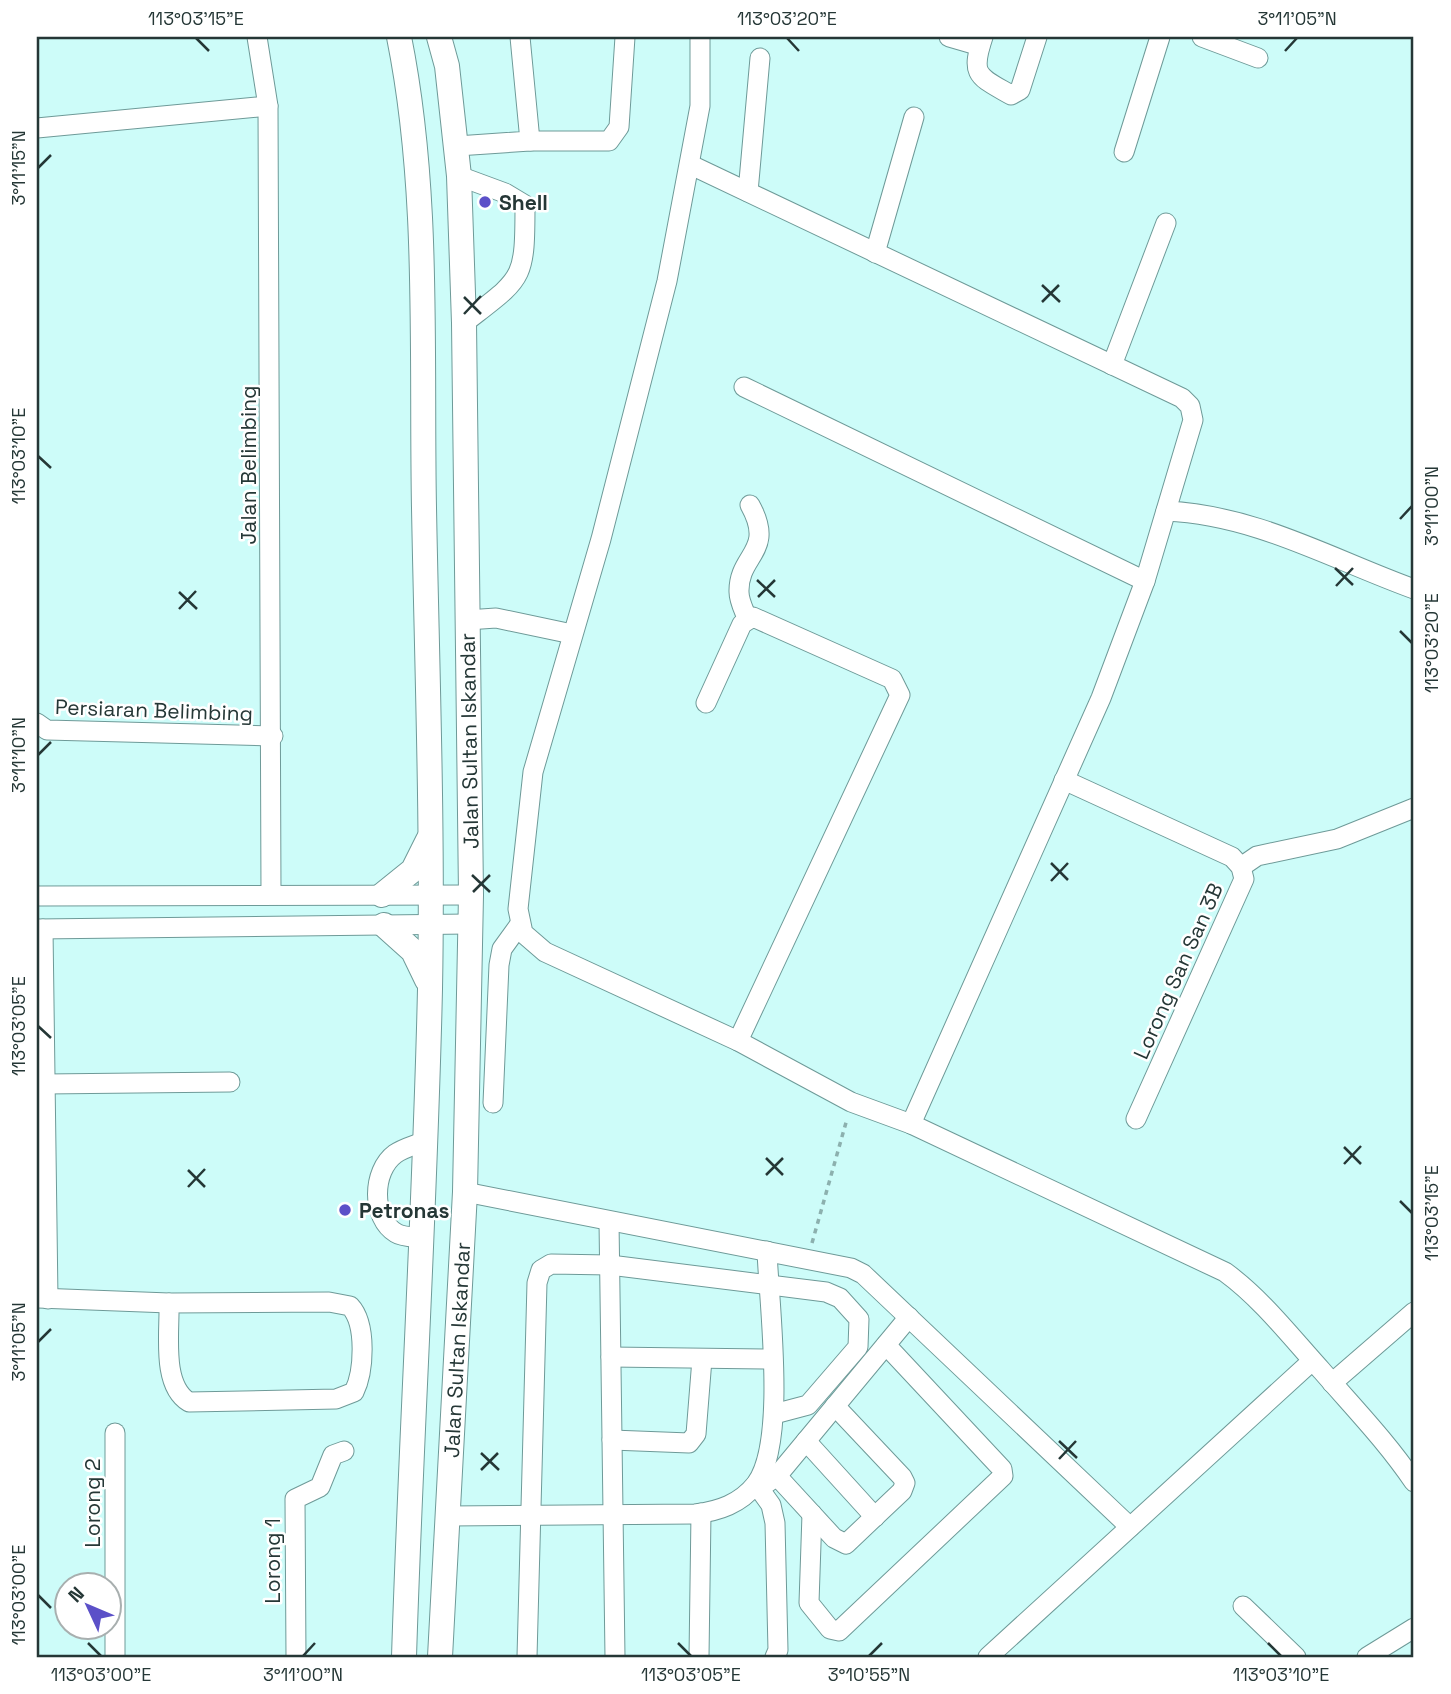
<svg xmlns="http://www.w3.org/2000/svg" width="1451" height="1694" viewBox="0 0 1451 1694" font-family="'Space Grotesk',sans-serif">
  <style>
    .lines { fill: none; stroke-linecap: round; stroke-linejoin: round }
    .minor-casing { stroke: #6e9a98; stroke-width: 21 }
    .major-casing { stroke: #6e9a98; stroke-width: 26 }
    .path { stroke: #8cb0ae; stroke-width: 3.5; stroke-dasharray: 5 5; stroke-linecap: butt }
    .minor { stroke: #fff; stroke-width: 19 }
    .major { stroke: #fff; stroke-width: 24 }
    .ticks { fill: none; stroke: #253736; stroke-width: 2.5 }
    .poi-dot { fill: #5b50c8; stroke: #fff; stroke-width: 2.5 }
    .labels { text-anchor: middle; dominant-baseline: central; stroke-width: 5; stroke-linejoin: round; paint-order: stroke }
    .poi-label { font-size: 21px; font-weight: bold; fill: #253736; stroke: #fff; text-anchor: start }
    .street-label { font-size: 21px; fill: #253736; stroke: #fff }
    .neatline { fill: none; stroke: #253736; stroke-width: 2.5 }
    .ticks-label { font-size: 18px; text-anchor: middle; fill: #253736 }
  </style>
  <rect width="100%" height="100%" fill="#cdfcf9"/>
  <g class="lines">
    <g class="minor-casing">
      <g id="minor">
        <path d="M 257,37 L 268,106 L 271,894"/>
        <path d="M 700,37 L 700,106 L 667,281 L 601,539 L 533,772 L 518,909 L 523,933 L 545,952 L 738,1041 L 851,1102 L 911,1124 L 1225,1272 C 1262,1299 1291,1337 1322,1371 C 1354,1408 1387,1442 1414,1482"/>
        <path d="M 949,37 L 980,46"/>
        <path d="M 983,37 C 970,76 978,76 1011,95 L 1020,90 L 1037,37"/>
        <path d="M 1202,37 L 1258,58"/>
        <path d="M 37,128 L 268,106"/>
        <path d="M 530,141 L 609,141 L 619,127 L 625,37"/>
        <path d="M 457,146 L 530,141 L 520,37"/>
        <path d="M 1124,152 L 1160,37"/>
        <path d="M 691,165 L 1182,398 L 1190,406 L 1193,420 L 1145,581 L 1101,698 L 911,1124"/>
        <path d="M 459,176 L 505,193 L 525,205 C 525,282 523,277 464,323"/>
        <path d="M 748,192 L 760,58"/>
        <path d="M 875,253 L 914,117"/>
        <path d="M 1112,365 L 1166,223"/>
        <path d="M 744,387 L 1145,581"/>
        <path d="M 1166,511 C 1256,515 1331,559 1414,589"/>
        <path d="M 747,618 C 744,610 739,601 739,592 C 738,554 776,552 750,505"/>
        <path d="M 467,620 L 496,618 L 572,634"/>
        <path d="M 706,703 L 742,624 L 753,617 L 892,679 L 900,695 L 738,1041"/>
        <path d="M 37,723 L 47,730 L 273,736"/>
        <path d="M 1064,780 L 1232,857 L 1241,867 L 1244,879 L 1136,1119"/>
        <path d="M 1241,867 L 1257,856 L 1337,839 L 1414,808"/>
        <path d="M 37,896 L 471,895"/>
        <path d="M 37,929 L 469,924"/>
        <path d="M 43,929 L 48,1299"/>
        <path d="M 45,1084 L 230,1082"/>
        <path d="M 493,1103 L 499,965 L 502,949 L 520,924"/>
        <path d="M 465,1192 L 851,1268 L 863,1274 L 1130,1527"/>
        <path d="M 609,1221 L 615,1657"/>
        <path d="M 423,1238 C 415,1237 402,1237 396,1233 C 371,1218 372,1171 395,1154 C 403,1148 416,1145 425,1141"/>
        <path d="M 38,1298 L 169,1303"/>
        <path d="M 329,1302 L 350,1306 C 367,1324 364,1372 354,1392 L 336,1399 L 189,1402 C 161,1385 170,1332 169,1303 Z"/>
        <path d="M 611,1357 L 772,1359"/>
        <path d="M 1332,1383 L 1414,1312"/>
        <path d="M 115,1433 L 115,1657"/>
        <path d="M 612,1440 L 689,1443 L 696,1434 L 702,1359"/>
        <path d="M 806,1441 L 875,1517"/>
        <path d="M 777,1476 L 834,1538 L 846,1544 L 902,1491 L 905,1483 L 902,1477 L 835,1406"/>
        <path d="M 767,1483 L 777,1476 L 909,1317"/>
        <path d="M 756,1484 L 771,1505 L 775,1523 L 778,1650 L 775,1657"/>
        <path d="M 812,1514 L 809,1603 L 830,1629 L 839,1631 L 1003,1476 L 1002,1469 L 886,1345"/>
        <path d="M 448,1516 L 695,1514 C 719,1511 740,1504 756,1484 C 787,1442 769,1305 767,1251"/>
        <path d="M 1243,1606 L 1296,1657"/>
        <path d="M 296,1657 L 295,1499 L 320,1487 L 333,1455 L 344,1451"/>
        <path d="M 527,1657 L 537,1283 L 541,1270 L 551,1264 L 610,1265 L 826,1292 L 840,1298 L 859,1319 L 858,1347 L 808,1405 L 774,1414"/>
        <path d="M 699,1657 L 701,1513"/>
        <path d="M 988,1657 L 1312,1361"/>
        <path d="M 1367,1657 L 1414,1628"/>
      </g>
    </g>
    <g class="major-casing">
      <g id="major">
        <path d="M 399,37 C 430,191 421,352 424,508 C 427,668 433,829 430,989 C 425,1212 411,1434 404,1657"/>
        <path d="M 439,37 L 447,66 L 459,176 L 464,323 L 471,895 L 465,1192 L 440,1657"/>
        <path d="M 382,895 L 413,870 L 428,840"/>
        <path d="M 384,925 L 413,951 L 427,980"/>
      </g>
    </g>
    <path class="path" d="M 812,1243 L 847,1119"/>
    <use href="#minor" class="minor"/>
    <use href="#major" class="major"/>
  </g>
  <path class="ticks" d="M 196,38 L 209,51M 787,38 L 799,51M 1285,51 L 1297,38M 38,168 L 51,155M 1042,285 L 1060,302M 464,297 L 481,314M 1042,302 L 1059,285M 464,314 L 481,296M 38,456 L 51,468M 1400,519 L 1412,506M 1335,568 L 1353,585M 757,580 L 775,597M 1336,586 L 1353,568M 179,592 L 197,609M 758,597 L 775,580M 179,609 L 196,591M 1400,631 L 1412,643M 38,755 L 51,742M 1051,863 L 1068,880M 472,875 L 490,892M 1051,881 L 1068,863M 473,892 L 490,875M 38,1026 L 51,1038M 1344,1147 L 1361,1164M 766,1158 L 783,1175M 1344,1164 L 1361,1146M 188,1170 L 205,1187M 766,1175 L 783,1158M 188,1187 L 205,1169M 1400,1201 L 1412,1213M 38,1342 L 51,1329M 1059,1441 L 1077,1458M 481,1453 L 499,1470M 1059,1459 L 1076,1441M 481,1470 L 498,1453M 38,1595 L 51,1608M 88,1643 L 101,1656M 678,1643 L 691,1656M 1268,1643 L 1281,1656M 303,1656 L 315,1643M 869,1656 L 882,1643"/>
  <g class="poi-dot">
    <circle cx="485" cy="202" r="7"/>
    <circle cx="345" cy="1210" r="7"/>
  </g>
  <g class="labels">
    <g class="poi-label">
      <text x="499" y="202">Shell</text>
      <text x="359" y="1210">Petronas</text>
    </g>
    <g class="street-label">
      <text transform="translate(248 465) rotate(-90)">Jalan Belimbing</text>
      <text transform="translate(154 710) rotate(2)">Persiaran Belimbing</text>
      <text transform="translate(469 741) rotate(-91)">Jalan Sultan Iskandar</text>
      <text transform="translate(1178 971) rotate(-66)">Lorong San San 3B</text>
      <text transform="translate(457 1350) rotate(-87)">Jalan Sultan Iskandar</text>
      <text transform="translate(92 1503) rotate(-90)">Lorong 2</text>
      <text transform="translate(272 1561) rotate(-90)">Lorong 1</text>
    </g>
  </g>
  <rect width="1451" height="1694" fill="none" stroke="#ffffff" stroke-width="77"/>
  <g transform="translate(88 1606) rotate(314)"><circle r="33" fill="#ffffff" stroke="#a8afaf" stroke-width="2"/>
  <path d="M0-5L12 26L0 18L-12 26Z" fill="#5b50c8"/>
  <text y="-10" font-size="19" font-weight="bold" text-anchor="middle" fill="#253736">N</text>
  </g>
  <rect x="38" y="38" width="1374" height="1618" class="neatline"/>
  <g class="ticks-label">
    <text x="196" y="25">113°03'15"E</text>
    <text x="787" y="25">113°03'20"E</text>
    <text x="1297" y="25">3°11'05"N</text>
    <text transform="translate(19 168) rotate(-90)" y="6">3°11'15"N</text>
    <text transform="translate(19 456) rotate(-90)" y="6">113°03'10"E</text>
    <text transform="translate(1432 506) rotate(-90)" y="6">3°11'00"N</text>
    <text transform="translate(1432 643) rotate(-90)" y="6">113°03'20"E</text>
    <text transform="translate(19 755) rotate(-90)" y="6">3°11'10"N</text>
    <text transform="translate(19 1026) rotate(-90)" y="6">113°03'05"E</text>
    <text transform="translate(1432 1213) rotate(-90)" y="6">113°03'15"E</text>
    <text transform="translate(19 1342) rotate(-90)" y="6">3°11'05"N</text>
    <text transform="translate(19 1595) rotate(-90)" y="6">113°03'00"E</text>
    <text x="101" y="1681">113°03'00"E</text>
    <text x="303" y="1681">3°11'00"N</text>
    <text x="691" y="1681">113°03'05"E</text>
    <text x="869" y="1681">3°10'55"N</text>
    <text x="1281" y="1681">113°03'10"E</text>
  </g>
</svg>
